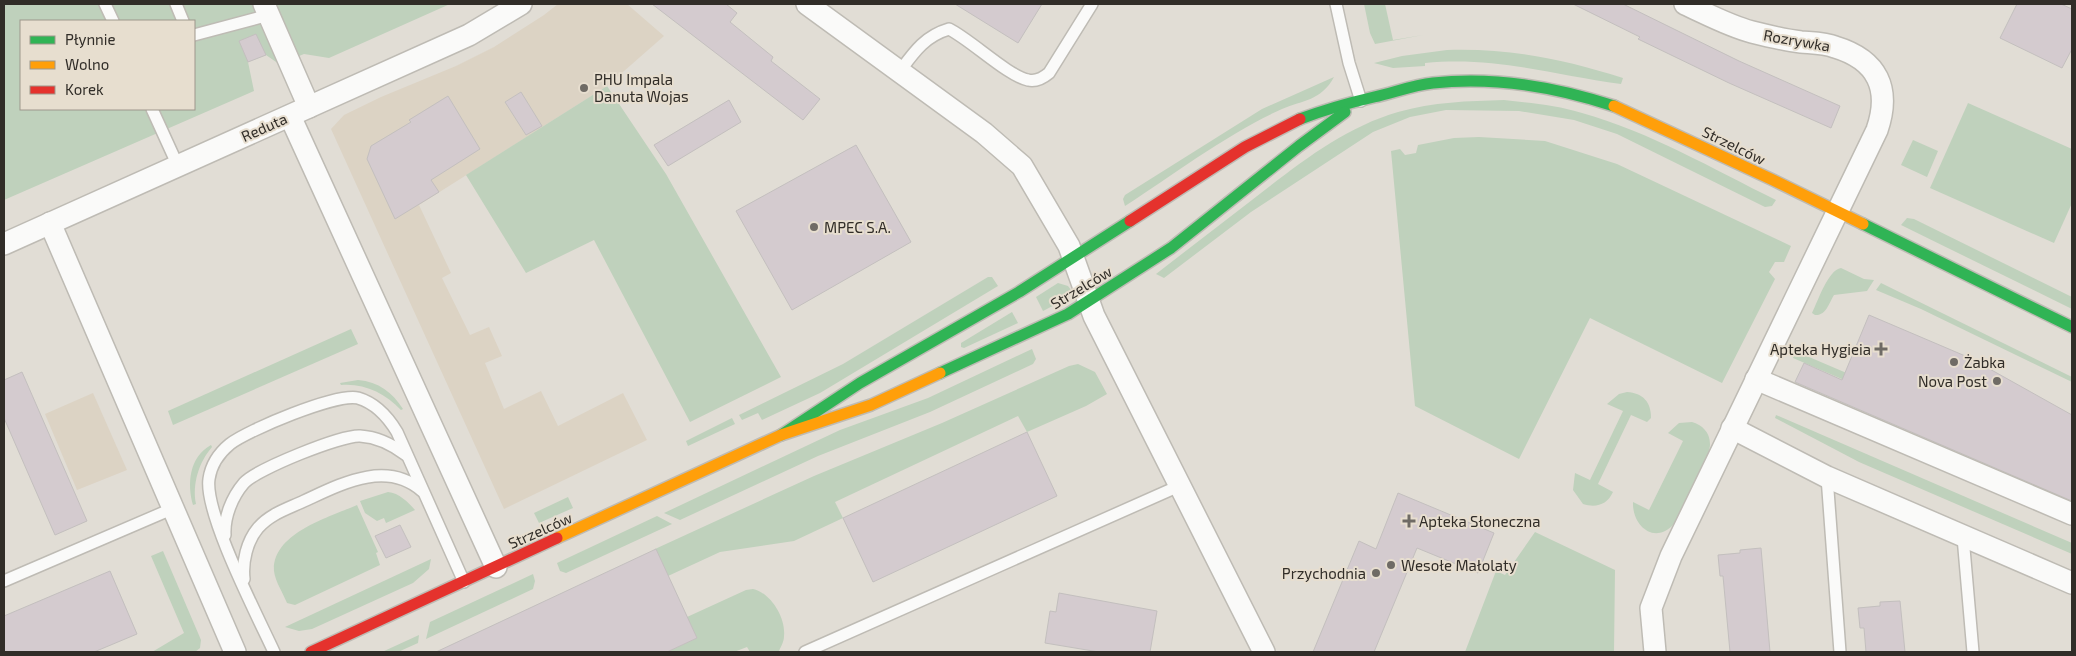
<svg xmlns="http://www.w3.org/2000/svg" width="2076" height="656" viewBox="0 0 2076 656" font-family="'Exo 2',sans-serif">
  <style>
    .built { fill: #dcd3c4 }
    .green { fill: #bfd1bc; fill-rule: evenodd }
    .building { fill: #d4cbcf; stroke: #c3bfbe }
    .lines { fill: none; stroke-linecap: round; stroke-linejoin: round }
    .lane-casing { stroke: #bebbb4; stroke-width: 14 }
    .street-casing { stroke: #bebbb4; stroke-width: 24 }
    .fast-casing { stroke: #bebbb4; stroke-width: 14 }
    .slow-casing { stroke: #bebbb4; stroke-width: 14 }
    .jam-casing { stroke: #bebbb4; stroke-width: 14 }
    .lane { stroke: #fafaf9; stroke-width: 11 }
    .street { stroke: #fafaf9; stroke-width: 21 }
    .fast { stroke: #30b455; stroke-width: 11 }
    .slow { stroke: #ff9f0a; stroke-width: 11 }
    .jam { stroke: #e5322d; stroke-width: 11 }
    .poi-dot { fill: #6f6b65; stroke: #e7decf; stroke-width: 2 }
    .labels { text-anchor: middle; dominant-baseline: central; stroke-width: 4; stroke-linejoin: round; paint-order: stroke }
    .street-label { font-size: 15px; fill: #312d28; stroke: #e7decf }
    .poi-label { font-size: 15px; fill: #312d28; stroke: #e7decf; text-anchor: start }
  </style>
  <rect width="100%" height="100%" fill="#e1ddd5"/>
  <g class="built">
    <path d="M 558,4 L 627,4 L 664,36 L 607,86 L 419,205 L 451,273 L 442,278 L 470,335 L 489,327 L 502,356 L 485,363 L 504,409 L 541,391 L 558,426 L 623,393 L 647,440 L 504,509 L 331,129 L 344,115 L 381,97 L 456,66 L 494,47 L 544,15 Z"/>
    <path d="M 93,393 L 127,470 L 77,490 L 45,414 Z"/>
  </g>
  <g class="green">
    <path d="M 4,4 L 450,4 L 329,58 L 304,54 L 279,64 L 266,55 L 248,62 L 254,91 L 4,200 ZM 21,21 L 194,21 L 194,109 L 21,109 Z"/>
    <path d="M 1364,4 L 1385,4 L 1393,40 L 1423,35 L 1375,44 L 1370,33 Z"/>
    <path d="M 1447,50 C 1510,48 1563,59 1623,78 L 1621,84 C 1552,75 1496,56 1425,63 L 1425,66 L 1393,68 L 1374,63 L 1402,56 Z"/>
    <path d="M 1334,77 C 1321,101 1303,100 1282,109 C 1230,132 1174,174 1125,206 L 1123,199 L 1125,195 L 1262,109 Z"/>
    <path d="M 607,86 L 666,174 L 781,377 L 690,422 L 594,240 L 526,273 L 466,175 Z"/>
    <path d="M 1504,100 C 1530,103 1557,105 1582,113 C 1650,132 1713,169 1776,200 L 1772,206 L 1765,207 L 1617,134 L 1574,120 L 1519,111 L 1446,110 L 1410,117 L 1373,132 L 1251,212 L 1164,278 L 1156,274 C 1188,249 1220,225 1252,200 C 1297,165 1343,128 1398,112 C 1433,102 1468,101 1504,100 Z"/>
    <path d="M 1968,103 L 2072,149 L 2072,203 L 2054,243 L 1930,188 Z"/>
    <path d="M 1479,137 L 1545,141 L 1617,164 L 1791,246 L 1784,262 L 1775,262 L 1769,272 L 1775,279 L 1722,383 L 1590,318 L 1519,459 L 1415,406 L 1391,151 L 1400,149 L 1405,155 L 1416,153 L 1418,145 L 1454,138 Z"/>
    <path d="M 1913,140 L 1938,151 L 1927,177 L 1901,165 Z"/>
    <path d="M 1907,218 L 1914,219 L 2072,297 L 2072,309 L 1901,225 Z"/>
    <path d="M 1841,268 L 1864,279 L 1874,280 L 1867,291 L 1834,295 C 1829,303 1826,316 1815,315 L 1812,313 C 1818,301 1828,270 1841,268 Z"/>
    <path d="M 988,277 L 992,277 L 998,286 L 820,393 L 762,420 L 758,413 L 742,420 L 739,415 L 843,364 Z"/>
    <path d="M 1058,283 L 1068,286 L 1071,290 L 1068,298 L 1043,311 L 1036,297 Z"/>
    <path d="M 1881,283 L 2072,377 L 2072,382 L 1921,309 L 1876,290 Z"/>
    <path d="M 1012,312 L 1018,323 L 964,348 L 961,347 L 961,343 Z"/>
    <path d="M 351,329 L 358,344 L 173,425 L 168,411 Z"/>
    <path d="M 1032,349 L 1036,359 L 1033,364 L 930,412 L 818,456 L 680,520 L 664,513 L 840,430 L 928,398 Z"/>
    <path d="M 1795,351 L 2053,461 L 2069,438 L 2072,440 L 2072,478 L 1793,358 Z"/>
    <path d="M 1078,364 L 1095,372 L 1107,394 L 1086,406 L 1027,432 L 1018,416 L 835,502 L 843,518 L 794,541 L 720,552 L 668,576 L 655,549 L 814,476 L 942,423 L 1069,366 Z"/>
    <path d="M 358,380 C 379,382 392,392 403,409 L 401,410 C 385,393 364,383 341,385 L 340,383 Z"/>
    <path d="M 1627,392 C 1643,393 1651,402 1651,418 L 1647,422 L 1631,415 L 1598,484 L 1613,492 C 1607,505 1596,508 1583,504 L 1573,490 L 1575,473 L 1590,480 L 1623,411 L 1607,404 L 1619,394 Z"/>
    <path d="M 1776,415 L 2072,543 L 2072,554 L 1859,462 L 1775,418 Z"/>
    <path d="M 732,418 L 735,424 L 688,446 L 686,441 Z"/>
    <path d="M 1692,422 C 1702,425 1710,432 1710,444 C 1711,455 1681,518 1672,526 C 1653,544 1632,525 1633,502 L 1649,510 L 1683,441 L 1668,433 L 1679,423 Z"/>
    <path d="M 211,445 L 212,447 C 199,462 192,484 196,504 L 193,505 C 187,484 189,457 211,445 Z"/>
    <path d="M 388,492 C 399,493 408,502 415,510 L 386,523 L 384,518 L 377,521 L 365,513 L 360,501 Z"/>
    <path d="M 568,497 L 573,508 L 539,523 L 534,513 Z"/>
    <path d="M 357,505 L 378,552 L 376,553 L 380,565 L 295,605 L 287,603 C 283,593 275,581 274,571 C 272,533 330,517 357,505 Z"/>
    <path d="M 657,516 L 672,524 L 566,573 L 560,571 L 557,563 Z"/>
    <path d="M 1535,532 L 1615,570 L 1614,652 L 1465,652 L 1496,571 L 1505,575 Z"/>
    <path d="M 163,551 L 201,640 L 200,648 L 195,652 L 152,652 L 184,633 L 151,556 Z"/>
    <path d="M 431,559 L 429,569 L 413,583 L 312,629 L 299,631 L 285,627 Z"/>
    <path d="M 533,574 L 535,581 L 533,589 L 426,639 L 430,622 Z"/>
    <path d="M 753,589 C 771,593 786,618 784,636 C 784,642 781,646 779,651 L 750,652 L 747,647 L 734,652 L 667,652 L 697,638 L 687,617 L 746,590 Z"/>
    <path d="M 419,635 L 418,643 L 398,652 L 382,652 Z"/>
  </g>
  <g class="building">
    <path d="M 652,4 L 726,4 L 737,13 L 730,22 L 773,57 L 771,61 L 820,99 L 803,120 Z"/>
    <path d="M 955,4 L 1042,4 L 1018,43 Z"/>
    <path d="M 1573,4 L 1623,4 L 1739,61 L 1840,106 L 1831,128 L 1729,83 L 1638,39 L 1640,37 Z"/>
    <path d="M 2017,4 L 2061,4 L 2072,9 L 2072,49 L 2062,68 L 2000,38 Z"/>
    <path d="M 256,34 L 266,55 L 248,62 L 239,41 Z"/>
    <path d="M 521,92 L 542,126 L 526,135 L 505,102 Z"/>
    <path d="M 448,96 L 480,149 L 431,180 L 439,192 L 395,219 L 367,159 L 371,146 L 411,122 L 409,120 Z"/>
    <path d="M 729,100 L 741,122 L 668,166 L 654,145 Z"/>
    <path d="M 856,145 L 911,242 L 792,310 L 736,211 Z"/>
    <path d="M 1869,315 L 1970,358 L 2072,415 L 2072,501 L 1795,382 L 1804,363 L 1842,380 Z"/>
    <path d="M 22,372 L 87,521 L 55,535 L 4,418 L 4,380 Z"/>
    <path d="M 1027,432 L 1057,496 L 873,582 L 843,518 Z"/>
    <path d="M 1398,493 L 1494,533 L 1478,573 L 1417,548 L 1374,652 L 1313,652 L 1359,541 L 1376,549 Z"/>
    <path d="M 400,525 L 411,547 L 386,558 L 375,536 Z"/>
    <path d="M 1761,548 L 1770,652 L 1730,652 L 1723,576 L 1720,576 L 1718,555 L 1740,553 L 1740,550 Z"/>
    <path d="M 656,549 L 697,638 L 667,652 L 436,652 Z"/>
    <path d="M 110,571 L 137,634 L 94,652 L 4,652 L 4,616 Z"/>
    <path d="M 1059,593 L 1157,611 L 1150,652 L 1099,652 L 1045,643 L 1050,611 L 1056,612 Z"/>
    <path d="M 1900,601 L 1905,652 L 1866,652 L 1864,628 L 1860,628 L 1858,608 L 1880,606 L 1880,602 Z"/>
  </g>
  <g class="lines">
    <g class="lane-casing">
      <g id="lane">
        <path d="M 105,4 L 113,21"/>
        <path d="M 176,4 L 183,21"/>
        <path d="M 1336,4 L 1349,63 L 1361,101"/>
        <path d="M 194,35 L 269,15"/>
        <path d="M 900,71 C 914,52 925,36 949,29 C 971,40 1008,76 1028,80 C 1036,82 1043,78 1049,73 L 1092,4"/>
        <path d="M 152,109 L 178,166"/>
        <path d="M 1827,477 L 1840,652"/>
        <path d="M 225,535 C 224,517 232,497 244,483 C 257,469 341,435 360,436 C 377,437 393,445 406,455"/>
        <path d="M 1963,537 L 1973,652"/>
        <path d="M 244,579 C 242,562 247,541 258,528 C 270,514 287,509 304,501 C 339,485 386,459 422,491"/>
        <path d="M 4,581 L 174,508"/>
        <path d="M 274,652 C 258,617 204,513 209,479 C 211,465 219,453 230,444 C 248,430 336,393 358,398 C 375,403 388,417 397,432 L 464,582"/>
        <path d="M 805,652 L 1179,486"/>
      </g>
    </g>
    <g class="street-casing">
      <g id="street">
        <path d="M 264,4 L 309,107"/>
        <path d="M 807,4 L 984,133 L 1022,166 L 1069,246 L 1094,316 L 1264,652"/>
        <path d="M 290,116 L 496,567"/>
        <path d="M 50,223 L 235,652"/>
        <path d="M 4,244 L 469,35 L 521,4"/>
        <path d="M 1756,379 L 2072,514"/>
        <path d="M 1732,428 L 1827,477 L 2072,583"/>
        <path d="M 1655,652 L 1651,608 L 1671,556 L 1877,130 C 1891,89 1878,60 1835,47 C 1825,43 1812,43 1801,42 C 1785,40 1768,36 1752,32 C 1729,26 1707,14 1685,4"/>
      </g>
    </g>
    <g class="fast-casing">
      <g id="fast">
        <path d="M 1300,119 C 1324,110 1348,103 1374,97 C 1393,93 1413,85 1433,83 C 1495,76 1556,87 1614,106"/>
        <path d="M 1863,224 L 2072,327"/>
        <path d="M 940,373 L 1068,314 L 1171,248 L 1299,146 L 1345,112"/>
        <path d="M 781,435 L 860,383 L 1019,292 L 1130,221"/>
      </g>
    </g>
    <g class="slow-casing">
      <g id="slow">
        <path d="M 1614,106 L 1773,180 L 1863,224"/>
        <path d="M 557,538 L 781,435 L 871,405 L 940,373"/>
      </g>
    </g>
    <g class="jam-casing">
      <g id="jam">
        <path d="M 1130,221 L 1245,147 L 1300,119"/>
        <path d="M 311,652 L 557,538"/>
      </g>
    </g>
    <use href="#lane" class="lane"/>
    <use href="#street" class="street"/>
    <use href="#fast" class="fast"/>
    <use href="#slow" class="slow"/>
    <use href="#jam" class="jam"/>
  </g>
  <g class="poi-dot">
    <circle cx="584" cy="88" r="5"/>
    <circle cx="814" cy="227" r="5"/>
    <path d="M1878.5 341.5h5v5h5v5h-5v5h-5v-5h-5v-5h5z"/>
    <circle cx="1954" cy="362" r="5"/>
    <circle cx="1997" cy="381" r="5"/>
    <path d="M1406.5 513.5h5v5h5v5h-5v5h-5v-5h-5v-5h5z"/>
    <circle cx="1391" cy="565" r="5"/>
    <circle cx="1376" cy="573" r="5"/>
  </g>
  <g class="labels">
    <g class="street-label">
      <text transform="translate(1797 40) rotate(10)">Rozrywka</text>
      <text transform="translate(264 127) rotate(-24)">Reduta</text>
      <text transform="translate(1734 145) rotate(26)">Strzelców</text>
      <text transform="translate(1081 287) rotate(-31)">Strzelców</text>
      <text transform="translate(540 530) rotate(-24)">Strzelców</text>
    </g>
    <g class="poi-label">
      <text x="594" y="79">PHU Impala<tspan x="594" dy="17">Danuta Wojas</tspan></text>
      <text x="824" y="227">MPEC S.A.</text>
      <text x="1871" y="349" text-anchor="end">Apteka Hygieia</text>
      <text x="1964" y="362">Żabka</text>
      <text x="1987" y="381" text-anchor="end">Nova Post</text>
      <text x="1419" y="521">Apteka Słoneczna</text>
      <text x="1401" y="565">Wesołe Małolaty</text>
      <text x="1366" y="573" text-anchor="end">Przychodnia</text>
    </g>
  </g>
  <rect width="2076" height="656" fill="none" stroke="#312d28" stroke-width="10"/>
  <rect x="20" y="20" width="175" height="90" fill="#e7decf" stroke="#9e978c"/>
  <rect x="30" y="36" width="25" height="8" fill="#30b455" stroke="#9e978c"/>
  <text x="65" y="45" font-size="15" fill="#312d28">Płynnie</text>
  <rect x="30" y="61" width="25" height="8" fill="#ff9f0a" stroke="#9e978c"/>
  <text x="65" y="70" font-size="15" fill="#312d28">Wolno</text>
  <rect x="30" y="86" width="25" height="8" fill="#e5322d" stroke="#9e978c"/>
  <text x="65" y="95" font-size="15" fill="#312d28">Korek</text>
</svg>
